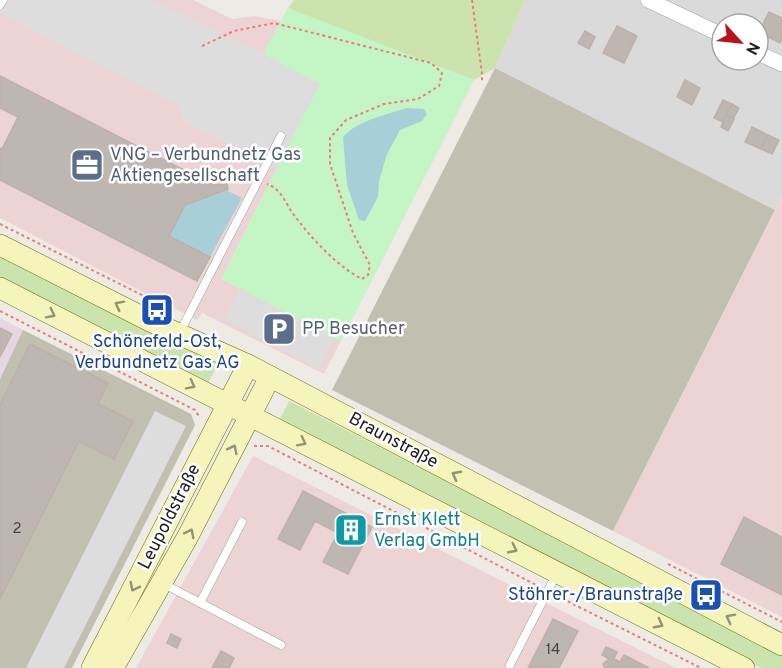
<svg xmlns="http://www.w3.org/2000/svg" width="782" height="668" viewBox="0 0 782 668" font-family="Overpass,sans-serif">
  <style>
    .residential { fill: #dbdada; fill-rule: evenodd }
    .commercial { fill: #edd4d4 }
    .industrial { fill: #e6d6e4 }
    .construction { fill: #c1c0b0 }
    .grass { fill: #cbe4ad }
    .park { fill: #c4f5c5 }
    .parking { fill: #ddd }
    .water { fill: #a8cfd8 }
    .building { fill: #beb6b1; stroke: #beb0a7; stroke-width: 1.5 }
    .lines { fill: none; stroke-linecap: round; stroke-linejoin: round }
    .lane-casing { stroke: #a1a1a1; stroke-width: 9 }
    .street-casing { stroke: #a1a1a1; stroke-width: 16 }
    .secondary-casing { stroke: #666b0d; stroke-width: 22 }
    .path { stroke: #ee7b74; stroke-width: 2; stroke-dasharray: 3 3; stroke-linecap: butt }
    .lane { stroke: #fff; stroke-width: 8 }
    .street { stroke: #fff; stroke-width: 15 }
    .secondary { stroke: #f4f4bb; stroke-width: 21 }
    .oneway { stroke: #939374 }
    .labels { text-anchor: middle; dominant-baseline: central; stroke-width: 5; stroke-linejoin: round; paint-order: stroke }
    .number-label { font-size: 15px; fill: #454342 }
    .service-label { font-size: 18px; fill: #4e5e75; stroke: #fff; text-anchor: start }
    .transit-label { font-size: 18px; fill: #164399; stroke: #fff }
    .street-label { font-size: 18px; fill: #1d1d1d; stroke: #fff }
    .culture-label { font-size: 18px; fill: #0d838f; stroke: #fff; text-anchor: start }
  </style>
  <rect width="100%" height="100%" fill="#eeeae4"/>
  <path class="residential" d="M 525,0 L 782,0 L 782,197 L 775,210 L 495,68 ZM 722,24 L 758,24 L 758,60 L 722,60 Z"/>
  <g class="commercial">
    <path d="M 0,0 L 193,0 L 232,19 L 254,16 L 352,34 L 474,80 L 324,374 L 202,313 L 197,320 L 0,218 Z"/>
    <path d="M 782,197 L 782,617 L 613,531 Z"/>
    <path d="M 253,456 L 676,668 L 136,668 Z"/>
  </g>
  <path class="industrial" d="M 0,318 L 23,330 L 0,379 Z"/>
  <g class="construction">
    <path d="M 495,68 L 775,210 L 613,531 L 332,390 Z"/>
    <path d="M 23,330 L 191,414 L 195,425 L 72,668 L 0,668 L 0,379 Z"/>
  </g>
  <g class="grass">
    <path d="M 294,0 L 525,0 L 495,68 L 474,80 L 362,38 L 336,33 L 288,8 Z"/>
    <path d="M 0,253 L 218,364 L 207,385 L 0,279 Z"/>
    <path d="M 289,401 L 782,652 L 782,668 L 761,668 L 278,423 Z"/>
  </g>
  <path class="park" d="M 288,8 L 474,80 L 341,341 L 221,279 L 319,84 L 263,54 Z"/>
  <g class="parking">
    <path d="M 0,0 L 152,0 L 263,54 L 320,84 L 276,169 L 183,121 L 180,106 L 0,13 Z"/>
    <path d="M 240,290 L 334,338 L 319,369 L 224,320 Z"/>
    <path d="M 155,411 L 186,426 L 64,668 L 26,668 Z"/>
  </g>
  <g class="water">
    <path d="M 407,108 L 424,109 L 427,114 L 422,121 L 400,130 L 387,154 L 379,181 L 378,197 L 365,221 L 359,220 L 347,185 L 343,137 C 358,120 386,115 407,108 Z"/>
    <path d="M 226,190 L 242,198 L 210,257 L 169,236 L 185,205 Z"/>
  </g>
  <g class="building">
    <path d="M 769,12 L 782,18 L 782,39 L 780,43 L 759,32 Z"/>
    <path d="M 617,26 L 637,36 L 624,63 L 603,53 Z"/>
    <path d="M 585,31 L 595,37 L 589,49 L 578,43 Z"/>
    <path d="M 0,76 L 213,185 L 227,184 L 228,189 L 185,205 L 169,236 L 210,257 L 197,281 L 0,180 L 0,148 L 2,149 L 18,117 L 0,108 Z"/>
    <path d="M 685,80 L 700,88 L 692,105 L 677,97 Z"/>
    <path d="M 723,100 L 732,104 L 723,122 L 714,118 Z"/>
    <path d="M 732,104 L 739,108 L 733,119 L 726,115 Z"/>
    <path d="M 726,115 L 734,119 L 728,131 L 721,127 Z"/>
    <path d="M 752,127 L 768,135 L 761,149 L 745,142 Z"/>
    <path d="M 768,135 L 779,140 L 772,154 L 761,149 Z"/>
    <path d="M 0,328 L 12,334 L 0,357 Z"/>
    <path d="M 30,344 L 108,383 L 98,404 L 133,421 L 114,459 L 79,441 L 0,599 L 0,405 Z"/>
    <path d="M 303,491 L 372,527 L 348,574 L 323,562 L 338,533 L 315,521 L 300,550 L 278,539 Z"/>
    <path d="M 744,517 L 782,537 L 782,595 L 721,564 Z"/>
    <path d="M 553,619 L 578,631 L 559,668 L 528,668 Z"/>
    <path d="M 171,634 L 181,639 L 177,648 L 167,643 Z"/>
    <path d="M 606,647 L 617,652 L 614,659 L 620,662 L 624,655 L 649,668 L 605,668 L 603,664 L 609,659 L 602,655 Z"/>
    <path d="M 221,651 L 234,658 L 229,668 L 212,668 Z"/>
  </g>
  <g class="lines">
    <g class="lane-casing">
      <g id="lane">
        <path d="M 0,5 L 3,0"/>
        <path d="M 180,332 L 281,136"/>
        <path d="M 162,583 L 281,645"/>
        <path d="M 200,603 L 242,522"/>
        <path d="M 510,665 L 557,573"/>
      </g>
    </g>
    <g class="street-casing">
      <g id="street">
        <path d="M 648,0 L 722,35"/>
        <path d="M 758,53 L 782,64"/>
      </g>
    </g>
    <g class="secondary-casing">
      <g id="secondary">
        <path d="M 0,245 L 150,321 L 248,365 L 782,645"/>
        <path d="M 0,288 L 744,668"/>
        <path d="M 92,668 L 248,365"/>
        <path d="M 113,668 L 187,538 L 270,377"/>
      </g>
    </g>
    <g class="path">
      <path d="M 472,0 L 482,74 L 482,83"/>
      <path d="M 202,46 L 234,31 L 274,23 L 431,63 L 442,73 L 439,86 L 418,99 L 384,104 L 346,120 L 330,138 L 330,164 L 353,233 L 370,265 L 368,275 L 362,279 C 338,267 310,237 294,215 C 285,204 283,190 267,184"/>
      <path d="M 0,224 L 172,310"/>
      <path d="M 0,311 L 195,410 L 200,418"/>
      <path d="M 254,446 L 268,446 L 538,586"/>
      <path d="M 668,564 L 782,622"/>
      <path d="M 557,596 L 701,668"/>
    </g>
    <use href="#lane" class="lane"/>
    <use href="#street" class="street"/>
    <use href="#secondary" class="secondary"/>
  </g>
  <defs><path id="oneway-chevron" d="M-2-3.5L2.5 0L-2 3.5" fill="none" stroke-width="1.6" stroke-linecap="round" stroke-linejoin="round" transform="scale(1.5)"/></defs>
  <g class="oneway">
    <use href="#oneway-chevron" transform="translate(119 305) rotate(-153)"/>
    <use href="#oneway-chevron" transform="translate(51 314) rotate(27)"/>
    <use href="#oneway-chevron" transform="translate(191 385) rotate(27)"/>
    <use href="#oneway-chevron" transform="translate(302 442) rotate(27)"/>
    <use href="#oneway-chevron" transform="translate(233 449) rotate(-63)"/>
    <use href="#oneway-chevron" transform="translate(456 475) rotate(-152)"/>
    <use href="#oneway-chevron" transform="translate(190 533) rotate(-63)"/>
    <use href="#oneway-chevron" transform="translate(513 549) rotate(27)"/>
    <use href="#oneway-chevron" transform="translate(134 587) rotate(117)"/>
    <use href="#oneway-chevron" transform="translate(730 618) rotate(-153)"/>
    <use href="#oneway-chevron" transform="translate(659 624) rotate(28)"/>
  </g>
  <defs>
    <g id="office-square" transform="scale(1.725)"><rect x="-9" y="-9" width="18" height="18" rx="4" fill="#5c6f8a" stroke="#fff"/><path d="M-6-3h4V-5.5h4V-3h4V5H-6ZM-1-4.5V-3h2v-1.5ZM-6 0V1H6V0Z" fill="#fff"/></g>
    <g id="bus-square" transform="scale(1.725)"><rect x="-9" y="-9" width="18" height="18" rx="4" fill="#1a4fb4" stroke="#fff"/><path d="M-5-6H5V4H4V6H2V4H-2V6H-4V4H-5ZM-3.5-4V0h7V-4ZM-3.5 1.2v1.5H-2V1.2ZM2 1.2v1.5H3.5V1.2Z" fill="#fff"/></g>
    <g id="parking-square" transform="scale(1.725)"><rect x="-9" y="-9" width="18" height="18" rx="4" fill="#5c6f8a" stroke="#fff"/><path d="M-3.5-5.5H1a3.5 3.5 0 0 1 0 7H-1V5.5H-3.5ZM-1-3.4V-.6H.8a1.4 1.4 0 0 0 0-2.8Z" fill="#fff"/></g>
    <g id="building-square" transform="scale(1.725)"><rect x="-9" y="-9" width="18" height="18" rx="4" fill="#0f9aa8" stroke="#fff"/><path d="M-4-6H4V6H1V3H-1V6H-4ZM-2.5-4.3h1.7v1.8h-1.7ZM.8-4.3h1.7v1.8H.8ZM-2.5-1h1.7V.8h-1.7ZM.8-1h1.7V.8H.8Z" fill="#fff"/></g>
  </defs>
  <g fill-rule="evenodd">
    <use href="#office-square" x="87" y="165"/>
    <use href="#bus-square" x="157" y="310"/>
    <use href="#parking-square" x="279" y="329"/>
    <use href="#building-square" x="351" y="530"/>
    <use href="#bus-square" x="706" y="595"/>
  </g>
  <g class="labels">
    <g class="number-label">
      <text x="17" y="529">2</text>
      <text x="553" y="650">14</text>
    </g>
    <g class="service-label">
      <text x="110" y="155">VNG – Verbundnetz Gas<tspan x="110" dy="21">Aktiengesellschaft</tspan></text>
      <text x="302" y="329">PP Besucher</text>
    </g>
    <g class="transit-label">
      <text x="157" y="342">Schönefeld-Ost,<tspan x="157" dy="21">Verbundnetz Gas AG</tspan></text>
      <text x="683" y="595" text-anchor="end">Stöhrer-/Braunstraße</text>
    </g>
    <g class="street-label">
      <text transform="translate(393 441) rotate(28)">Braunstraße</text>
      <text transform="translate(170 517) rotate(-63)">Leupoldstraße</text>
    </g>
    <g class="culture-label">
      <text x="374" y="520">Ernst Klett<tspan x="374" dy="21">Verlag GmbH</tspan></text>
    </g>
  </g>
  <g transform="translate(740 42) rotate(117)"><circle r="28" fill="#ffffff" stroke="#a5a5a5" stroke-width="1.5"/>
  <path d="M0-4.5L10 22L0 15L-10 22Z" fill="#ba1018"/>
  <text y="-9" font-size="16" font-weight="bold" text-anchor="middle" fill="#1d1d1d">N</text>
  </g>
</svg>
